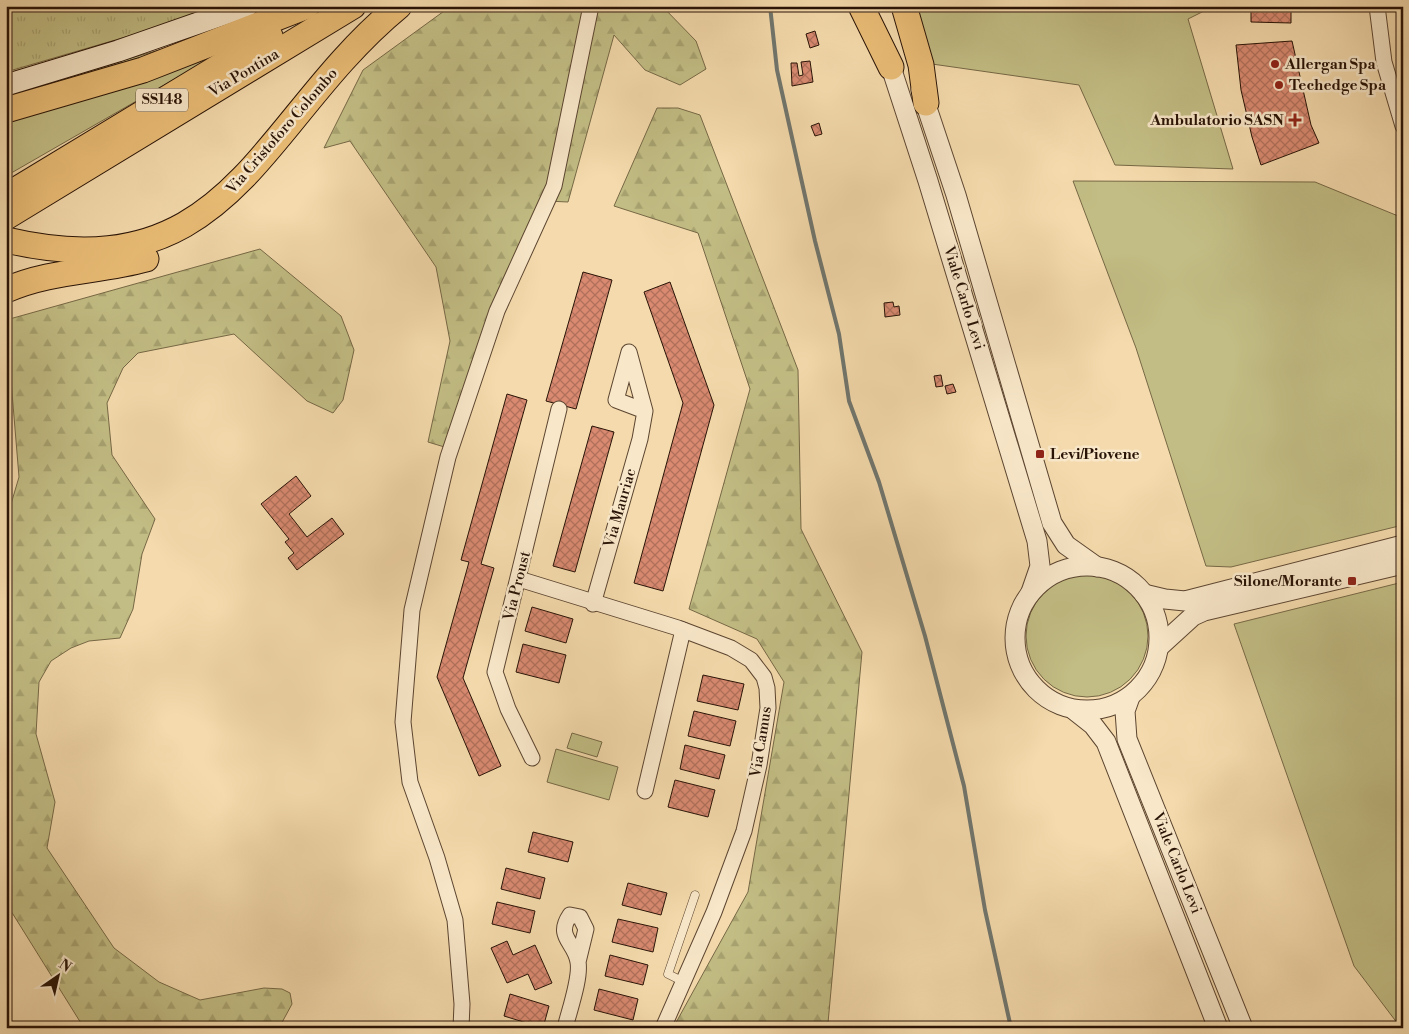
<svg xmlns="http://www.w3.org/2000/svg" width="1409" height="1034" viewBox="0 0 1409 1034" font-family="'Libre Bodoni',serif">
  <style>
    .grass { fill: #c2bd84; stroke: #766845 }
    .forest { fill: url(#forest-firs); stroke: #766845 }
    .park { fill: url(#park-tufts); stroke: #766845 }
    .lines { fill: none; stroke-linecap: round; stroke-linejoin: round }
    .stream { stroke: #70766e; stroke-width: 4 }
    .building { fill: url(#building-cross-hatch); stroke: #291306 }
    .service-casing { stroke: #5c4530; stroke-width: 9 }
    .minor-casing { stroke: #5c4530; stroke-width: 17 }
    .tertiary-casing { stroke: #5c4530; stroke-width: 21 }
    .secondary-casing { stroke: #291306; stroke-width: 23 }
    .trunk-casing { stroke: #291306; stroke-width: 27 }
    .service { stroke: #f8e7c9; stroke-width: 8 }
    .minor { stroke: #f8e7c9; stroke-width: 15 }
    .tertiary { stroke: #f8e7c9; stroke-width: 19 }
    .secondary { stroke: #f8e7c9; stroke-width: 21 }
    .trunk { stroke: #eabd76; stroke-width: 25 }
    .poi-dot { fill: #8f2418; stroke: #f8e7c9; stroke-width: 2 }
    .labels { text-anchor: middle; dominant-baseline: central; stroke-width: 5; stroke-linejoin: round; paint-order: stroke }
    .shield { fill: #f8e7c9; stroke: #675340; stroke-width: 1 }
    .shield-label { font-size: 14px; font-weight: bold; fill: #291306 }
    .poi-label { font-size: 15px; font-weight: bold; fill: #291306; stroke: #f8e7c9; text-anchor: start }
    .street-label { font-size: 15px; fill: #291306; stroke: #f8e7c9 }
  </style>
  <defs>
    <pattern id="forest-firs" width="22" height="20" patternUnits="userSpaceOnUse" patternTransform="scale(1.25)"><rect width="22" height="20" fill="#c2bd84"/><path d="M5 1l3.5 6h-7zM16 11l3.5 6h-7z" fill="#a7a270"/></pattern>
    <pattern id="park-tufts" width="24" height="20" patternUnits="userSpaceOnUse" patternTransform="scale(1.25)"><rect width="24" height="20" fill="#c2bd84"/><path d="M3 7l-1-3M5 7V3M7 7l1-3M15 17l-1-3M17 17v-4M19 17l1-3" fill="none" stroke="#a7a270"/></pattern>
    <pattern id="building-cross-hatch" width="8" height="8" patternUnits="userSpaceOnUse" patternTransform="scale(1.25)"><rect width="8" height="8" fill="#d98a71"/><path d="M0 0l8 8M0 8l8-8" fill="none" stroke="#b0705b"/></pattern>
  </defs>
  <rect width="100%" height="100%" fill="#f4daac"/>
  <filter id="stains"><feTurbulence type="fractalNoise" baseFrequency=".004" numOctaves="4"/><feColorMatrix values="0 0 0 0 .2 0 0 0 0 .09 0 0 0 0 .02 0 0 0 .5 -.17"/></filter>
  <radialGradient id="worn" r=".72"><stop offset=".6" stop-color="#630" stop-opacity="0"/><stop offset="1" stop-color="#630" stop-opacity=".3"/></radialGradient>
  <g class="grass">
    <path d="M 912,6 L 1214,6 L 1188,19 L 1233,169 L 1115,165 L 1079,85 L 932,64 Z"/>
    <path d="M 220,23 L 213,57 L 6,176 L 6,94 L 166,48 Z"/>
    <path d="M 1073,181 L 1315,182 L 1403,218 L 1403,525 L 1231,567 L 1206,566 L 1136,348 Z"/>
    <circle cx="1087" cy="636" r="61"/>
    <path d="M 1403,582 L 1403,1028 L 1401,1028 L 1354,966 L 1234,624 Z"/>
    <path d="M 572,733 L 602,742 L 597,757 L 567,748 Z"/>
    <path d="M 556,749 L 618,767 L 609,800 L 547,782 Z"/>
  </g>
  <g class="forest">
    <path d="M 451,6 L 662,6 L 696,41 L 706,69 L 680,85 L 645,70 L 614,35 L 568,202 L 547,201 L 451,449 L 428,442 L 450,341 L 436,267 L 350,141 L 324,148 L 363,70 Z"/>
    <path d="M 657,108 L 678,108 L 700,115 L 798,370 L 801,529 L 862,652 L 828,1023 L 824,1028 L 673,1028 L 748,892 L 784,682 L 757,639 L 689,609 L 750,389 L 698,233 L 614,206 Z"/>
    <path d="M 260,249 L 341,316 L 354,350 L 343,400 L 333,413 L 307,401 L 234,334 L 138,353 L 123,368 L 107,403 L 112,455 L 155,519 L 142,554 L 133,609 L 120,638 L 89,641 L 71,648 L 51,661 L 39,682 L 36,734 L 55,802 L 47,848 L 114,948 L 159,982 L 200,1000 L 264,988 L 282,989 L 290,993 L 292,1004 L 279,1028 L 84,1028 L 6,903 L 6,521 L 19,477 L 6,320 Z"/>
  </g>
  <path class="park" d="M 6,6 L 213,6 L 187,19 L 6,72 Z"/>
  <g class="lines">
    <path class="stream" d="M 770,6 L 777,70 L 815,241 L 839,334 L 849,401 L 879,482 L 925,636 L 964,786 L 985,910 L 1011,1028"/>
  </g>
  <g class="building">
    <path d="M 1251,6 L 1291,7 L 1291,23 L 1251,22 Z"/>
    <path d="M 815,31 L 819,45 L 810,48 L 806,34 Z"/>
    <path d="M 1292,41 L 1311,125 L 1319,143 L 1261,165 L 1252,137 L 1241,90 L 1236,45 Z"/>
    <path d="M 810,61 L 813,82 L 792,86 L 791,63 L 797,63 L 799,76 L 803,75 L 801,62 Z"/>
    <path d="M 819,123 L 822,134 L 815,136 L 811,126 Z"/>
    <path d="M 583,272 L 612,280 L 576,409 L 546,401 Z"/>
    <path d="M 670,282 L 714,405 L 663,591 L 634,583 L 683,403 L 644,292 Z"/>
    <path d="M 893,302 L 894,307 L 899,306 L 900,315 L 885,317 L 884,303 Z"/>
    <path d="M 941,375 L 943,386 L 936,387 L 934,376 Z"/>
    <path d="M 953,384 L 956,392 L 947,394 L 945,386 Z"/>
    <path d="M 507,394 L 527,400 L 481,564 L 494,568 L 463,678 L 501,766 L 479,776 L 437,677 L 469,562 L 461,560 Z"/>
    <path d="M 592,426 L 614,432 L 575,572 L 553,566 Z"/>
    <path d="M 296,476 L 311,496 L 289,514 L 307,537 L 332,518 L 344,534 L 297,570 L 288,558 L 294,553 L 285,542 L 289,539 L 261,504 Z"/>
    <path d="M 532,607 L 573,619 L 566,643 L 525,631 Z"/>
    <path d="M 523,644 L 566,655 L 559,683 L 516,672 Z"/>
    <path d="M 703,675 L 744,684 L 738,710 L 697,701 Z"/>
    <path d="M 694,711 L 736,721 L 730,746 L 688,736 Z"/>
    <path d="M 685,745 L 725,755 L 719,779 L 680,769 Z"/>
    <path d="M 675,780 L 715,790 L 708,817 L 668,807 Z"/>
    <path d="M 533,832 L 573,842 L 568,862 L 528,852 Z"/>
    <path d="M 506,868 L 545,878 L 540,899 L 501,889 Z"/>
    <path d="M 628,883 L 667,893 L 661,915 L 622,905 Z"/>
    <path d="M 497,902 L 535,911 L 530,933 L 492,924 Z"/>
    <path d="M 618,919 L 658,928 L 653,952 L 612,942 Z"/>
    <path d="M 507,941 L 513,955 L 535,945 L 552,983 L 535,990 L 528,974 L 507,983 L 491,948 Z"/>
    <path d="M 610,955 L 648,965 L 643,985 L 605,976 Z"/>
    <path d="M 599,989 L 638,999 L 633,1020 L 594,1010 Z"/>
    <path d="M 510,994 L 549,1006 L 543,1028 L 504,1016 Z"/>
  </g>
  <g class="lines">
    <g class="service-casing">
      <path id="service" d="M 684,982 L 668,974 L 695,895"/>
    </g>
    <g class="minor-casing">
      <g id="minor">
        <path d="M 1377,6 L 1384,62 L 1403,126"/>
        <path d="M 519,579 L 678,628 L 731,648 L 751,660 L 764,677 L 767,688 L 768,708 L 759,765 L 744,831 L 714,912 L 663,1028"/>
        <path d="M 593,604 L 640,439 L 645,411 L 629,352 L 616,400 L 645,411"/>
        <path d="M 532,758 L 508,709 L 495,672 L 559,409"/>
        <path d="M 645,791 L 683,630"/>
        <path d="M 461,1028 L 462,1004 L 455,920 L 437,858 L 410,782 L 403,722 L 412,610 L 448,457 L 497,311 L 554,186 L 591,6"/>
        <path d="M 565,1028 C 569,1011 581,978 578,962 C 575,942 555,937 570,915 L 580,917 L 586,929 L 578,962"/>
      </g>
    </g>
    <g class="tertiary-casing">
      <g id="tertiary">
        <path d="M 887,55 L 928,181 L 1037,541 L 1040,566 L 1031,592"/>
        <path d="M 921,90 L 956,195 L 1052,523 L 1066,545 L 1097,567"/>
        <circle cx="1087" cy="638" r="72"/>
        <path d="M 1144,594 L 1165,599 L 1185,601 L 1403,545"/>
        <path d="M 1159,647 L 1193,616 L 1204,611 L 1403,564"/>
        <path d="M 1130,697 L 1125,711 L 1127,739 L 1243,1028"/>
        <path d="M 1074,710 L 1093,725 L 1106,742 L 1218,1028"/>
      </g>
    </g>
    <g class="secondary-casing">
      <path id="secondary" d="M 6,85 L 118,51 L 247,6"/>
    </g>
    <g class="trunk-casing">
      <g id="trunk">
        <path d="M 861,6 L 891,67"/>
        <path d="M 904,6 L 921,65 L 926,103"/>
        <path d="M 6,110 L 143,70 L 307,6"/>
        <path d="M 6,196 L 270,36"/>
        <path d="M 6,217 L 353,6"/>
        <path d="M 6,240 C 232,293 258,122 399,6"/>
        <path d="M 6,290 C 51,270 99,272 146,259"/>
      </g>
    </g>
    <use href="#service" class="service"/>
    <use href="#minor" class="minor"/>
    <use href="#tertiary" class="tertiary"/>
    <use href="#secondary" class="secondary"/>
    <use href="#trunk" class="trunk"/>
  </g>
  <g class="poi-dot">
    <circle cx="1275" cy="64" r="5"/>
    <circle cx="1279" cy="85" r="5"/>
    <path d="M1292.5 112.5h5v5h5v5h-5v5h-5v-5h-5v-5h5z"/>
    <rect x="1035" y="449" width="10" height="10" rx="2.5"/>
    <rect x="1347" y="576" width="10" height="10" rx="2.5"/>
  </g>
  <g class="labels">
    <rect class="shield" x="136" y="88.5" width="52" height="23" rx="4"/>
    <g class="shield-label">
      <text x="162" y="100">SS148</text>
    </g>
    <g class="poi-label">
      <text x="1285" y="64">Allergan Spa</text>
      <text x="1289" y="85">Techedge Spa</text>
      <text x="1284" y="120" text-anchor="end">Ambulatorio SASN</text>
      <text x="1050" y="454">Levi/Piovene</text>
      <text x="1342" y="581" text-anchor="end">Silone/Morante</text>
    </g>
    <g class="street-label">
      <text transform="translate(244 73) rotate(-31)">Via Pontina</text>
      <text transform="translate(282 131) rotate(-49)">Via Cristoforo Colombo</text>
      <text transform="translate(964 298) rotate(73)">Viale Carlo Levi</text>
      <text transform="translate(620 508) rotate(-74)">Via Mauriac</text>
      <text transform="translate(517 586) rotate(-76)">Via Proust</text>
      <text transform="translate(761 742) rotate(-81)">Via Camus</text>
      <text transform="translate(1177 863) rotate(68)">Viale Carlo Levi</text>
    </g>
  </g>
  <rect width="1409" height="1034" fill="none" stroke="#f4daac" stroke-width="25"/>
  <rect x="8" y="8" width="1394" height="1019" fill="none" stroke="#291306" stroke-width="2.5"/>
  <rect x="12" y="12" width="1384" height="1009" fill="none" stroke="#291306"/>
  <g transform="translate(58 976) rotate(34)" stroke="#f8e7c9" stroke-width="4" paint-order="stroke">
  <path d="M0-4L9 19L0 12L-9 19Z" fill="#291306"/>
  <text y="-8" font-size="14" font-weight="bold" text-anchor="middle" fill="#291306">N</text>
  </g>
  <rect width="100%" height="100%" filter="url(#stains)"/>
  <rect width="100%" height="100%" fill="url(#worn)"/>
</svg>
